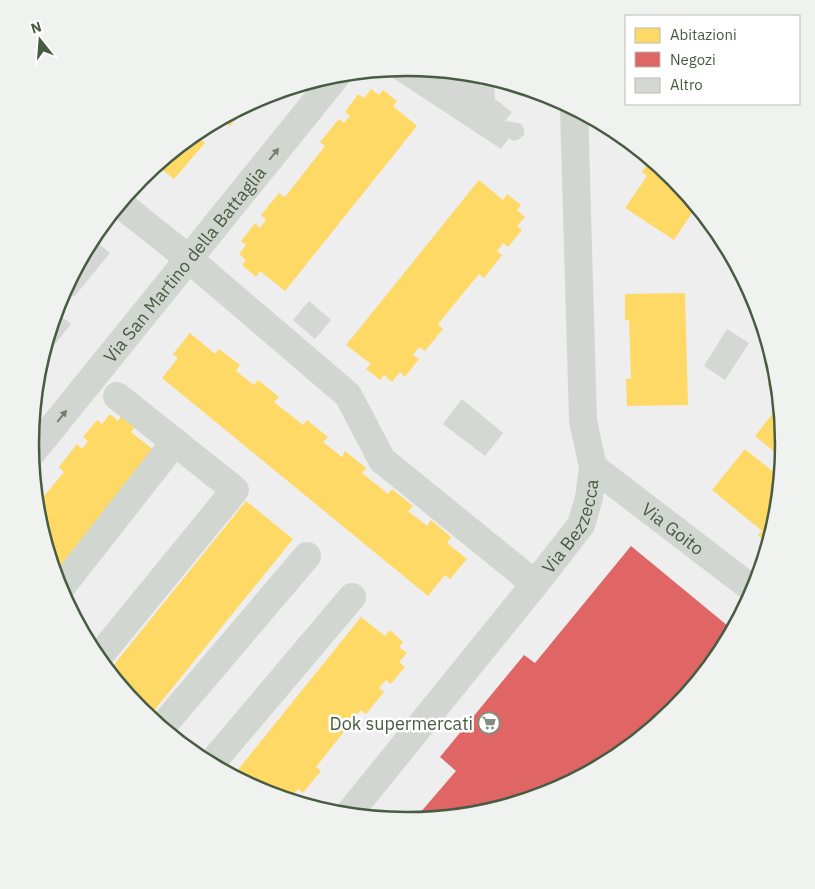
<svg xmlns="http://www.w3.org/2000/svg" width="815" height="889" viewBox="0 0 815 889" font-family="'IBM Plex Sans',sans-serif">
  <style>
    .homes { fill: #ffd966 }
    .shops { fill: #e06666 }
    .building { fill: #d5d7d4 }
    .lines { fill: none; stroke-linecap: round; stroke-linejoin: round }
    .minor { stroke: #d2d6d0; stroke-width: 28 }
    .oneway { fill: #71816d }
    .labels { text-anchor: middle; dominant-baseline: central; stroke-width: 5; stroke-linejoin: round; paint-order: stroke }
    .street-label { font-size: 18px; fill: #485c43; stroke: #fff }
    .poi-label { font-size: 18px; fill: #485c43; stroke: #fff; text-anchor: end }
    .rim { fill: none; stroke: #485c43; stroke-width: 2.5 }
  </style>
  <rect width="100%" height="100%" fill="#eeeeef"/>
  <g class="homes">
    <path d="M 371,89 L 379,95 L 383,90 L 397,101 L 393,106 L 417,126 L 285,291 L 260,271 L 256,277 L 242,265 L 246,260 L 239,254 L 246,245 L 241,241 L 255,223 L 260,228 L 266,220 L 261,215 L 279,193 L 285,197 L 325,146 L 320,142 L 339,119 L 344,123 L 350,116 L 345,112 L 358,94 L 364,98 Z"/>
    <path d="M 250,103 L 230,126 L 220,119 Z"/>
    <path d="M 208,125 L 198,137 L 205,143 L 174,179 L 156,165 L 198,130 Z"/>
    <path d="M 651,158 L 675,178 L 697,205 L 674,240 L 625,208 L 647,176 L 642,172 Z"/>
    <path d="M 479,180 L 503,200 L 507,194 L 521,205 L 517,210 L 525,217 L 517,226 L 522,230 L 508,247 L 503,243 L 497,251 L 502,255 L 484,278 L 479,274 L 438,324 L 443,329 L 425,351 L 419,347 L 413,355 L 419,359 L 405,377 L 400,372 L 392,382 L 384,375 L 380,380 L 366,369 L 371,364 L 346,345 Z"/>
    <path d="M 685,293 L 688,405 L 627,406 L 626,379 L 631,379 L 629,320 L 625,320 L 625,294 Z"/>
    <path d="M 190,333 L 215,354 L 219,349 L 240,365 L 236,371 L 254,385 L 258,380 L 279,397 L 274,402 L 303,425 L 307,420 L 328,437 L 323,442 L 342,457 L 345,451 L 366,468 L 362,473 L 388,494 L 392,489 L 413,506 L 408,511 L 427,526 L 431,520 L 451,537 L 447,543 L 467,559 L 450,579 L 445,575 L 428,596 L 162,378 L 178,358 L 173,354 Z"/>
    <path d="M 778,371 L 780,395 L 767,385 Z"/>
    <path d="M 781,403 L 785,445 L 784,460 L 755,436 Z"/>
    <path d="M 110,414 L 118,421 L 121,415 L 135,427 L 131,432 L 155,451 L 55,576 L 37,518 L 36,506 L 64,472 L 59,467 L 77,444 L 82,449 L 88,441 L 83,437 L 97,420 L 102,424 Z"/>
    <path d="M 745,449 L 782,479 L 778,518 L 771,540 L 768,544 L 758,535 L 762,531 L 712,490 Z"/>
    <path d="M 246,501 L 293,539 L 148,718 L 140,711 L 108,672 Z"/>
    <path d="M 361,617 L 385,636 L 390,630 L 403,642 L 399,647 L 407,653 L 399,662 L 405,667 L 391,684 L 386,680 L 379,688 L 384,692 L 366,714 L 361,710 L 316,767 L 321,771 L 303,793 L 298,789 L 291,797 L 297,801 L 295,803 L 263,793 L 232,777 Z"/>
  </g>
  <path class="shops" d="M 631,546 L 734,631 L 721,654 L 674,712 L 617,759 L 552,793 L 481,815 L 413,821 L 456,771 L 440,757 L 524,655 L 535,663 Z"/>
  <g class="building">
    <path d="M 408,67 L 464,73 L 464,74 L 478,74 L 480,86 L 494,85 L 495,99 L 512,112 L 505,121 L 519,123 L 521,124 L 524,129 L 524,135 L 518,140 L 513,141 L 509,138 L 501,149 L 387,74 L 386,69 Z"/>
    <path d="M 92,238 L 110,253 L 74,297 L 69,293 L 56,309 L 59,300 Z"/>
    <path d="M 309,301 L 331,320 L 315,339 L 293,320 Z"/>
    <path d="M 55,312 L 71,324 L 40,363 Z"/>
    <path d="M 727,329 L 749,343 L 725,380 L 704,366 Z"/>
    <path d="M 462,399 L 503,433 L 485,456 L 443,424 Z"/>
  </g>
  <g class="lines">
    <g class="minor">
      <path d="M 119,203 L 189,259 L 348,395 L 382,460 L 535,584"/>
      <path id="s1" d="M 31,454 L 338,74"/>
      <path id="s2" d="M 593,467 L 755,591"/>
      <path d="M 59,590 L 175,442"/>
      <path d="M 97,659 L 235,490 L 117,396"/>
      <path d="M 161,728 L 307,556"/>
      <path d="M 210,765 L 352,597"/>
      <path id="s3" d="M 347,816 L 535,584 L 581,525 L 589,498 L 593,467 L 583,421 L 574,108"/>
    </g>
  </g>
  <defs><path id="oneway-solid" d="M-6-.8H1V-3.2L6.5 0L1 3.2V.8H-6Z" transform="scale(1.25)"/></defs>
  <g class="oneway">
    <use href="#oneway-solid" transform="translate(274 154) rotate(-51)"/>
    <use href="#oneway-solid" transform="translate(62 416) rotate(-51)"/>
  </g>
  <defs>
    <g id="supermarket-ring" transform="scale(1.125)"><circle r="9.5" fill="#fff" stroke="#828f7f" stroke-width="1.5"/><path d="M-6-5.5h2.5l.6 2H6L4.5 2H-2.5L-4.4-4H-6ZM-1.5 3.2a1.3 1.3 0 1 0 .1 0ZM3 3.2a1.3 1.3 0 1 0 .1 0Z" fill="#828f7f"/></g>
  </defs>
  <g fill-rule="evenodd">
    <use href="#supermarket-ring" x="489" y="723"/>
  </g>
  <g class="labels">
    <g class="street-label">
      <text stroke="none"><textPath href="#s1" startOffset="244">Via San Martino della Battaglia</textPath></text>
      <text stroke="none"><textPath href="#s3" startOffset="368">Via Bezzecca</textPath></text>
      <text stroke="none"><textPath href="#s2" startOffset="101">Via Goito</textPath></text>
    </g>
    <g class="poi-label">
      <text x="473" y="723">Dok supermercati</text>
    </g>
  </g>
  <path d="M0 0H815V889H0ZM39 444a368 368 0 1 1 736 0a368 368 0 1 1-736 0Z" fill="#f0f2f0" fill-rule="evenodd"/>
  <path class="rim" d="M39 444a368 368 0 1 1 736 0a368 368 0 1 1-736 0Z"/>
  <rect x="625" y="15" width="175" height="90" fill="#ffffff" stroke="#b6beb4"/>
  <rect x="635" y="28" width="25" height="15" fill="#ffd966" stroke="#b6beb4"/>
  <text x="670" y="40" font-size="15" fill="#485c43">Abitazioni</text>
  <rect x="635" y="52" width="25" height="15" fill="#e06666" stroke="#b6beb4"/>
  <text x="670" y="65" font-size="15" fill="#485c43">Negozi</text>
  <rect x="635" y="78" width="25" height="15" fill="#d5d7d4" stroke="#b6beb4"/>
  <text x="670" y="90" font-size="15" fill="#485c43">Altro</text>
  <g transform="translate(40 40) rotate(343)" stroke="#ffffff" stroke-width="4" paint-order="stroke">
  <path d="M0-4L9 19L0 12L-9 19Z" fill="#485c43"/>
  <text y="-8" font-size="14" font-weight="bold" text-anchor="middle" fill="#485c43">N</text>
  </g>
</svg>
